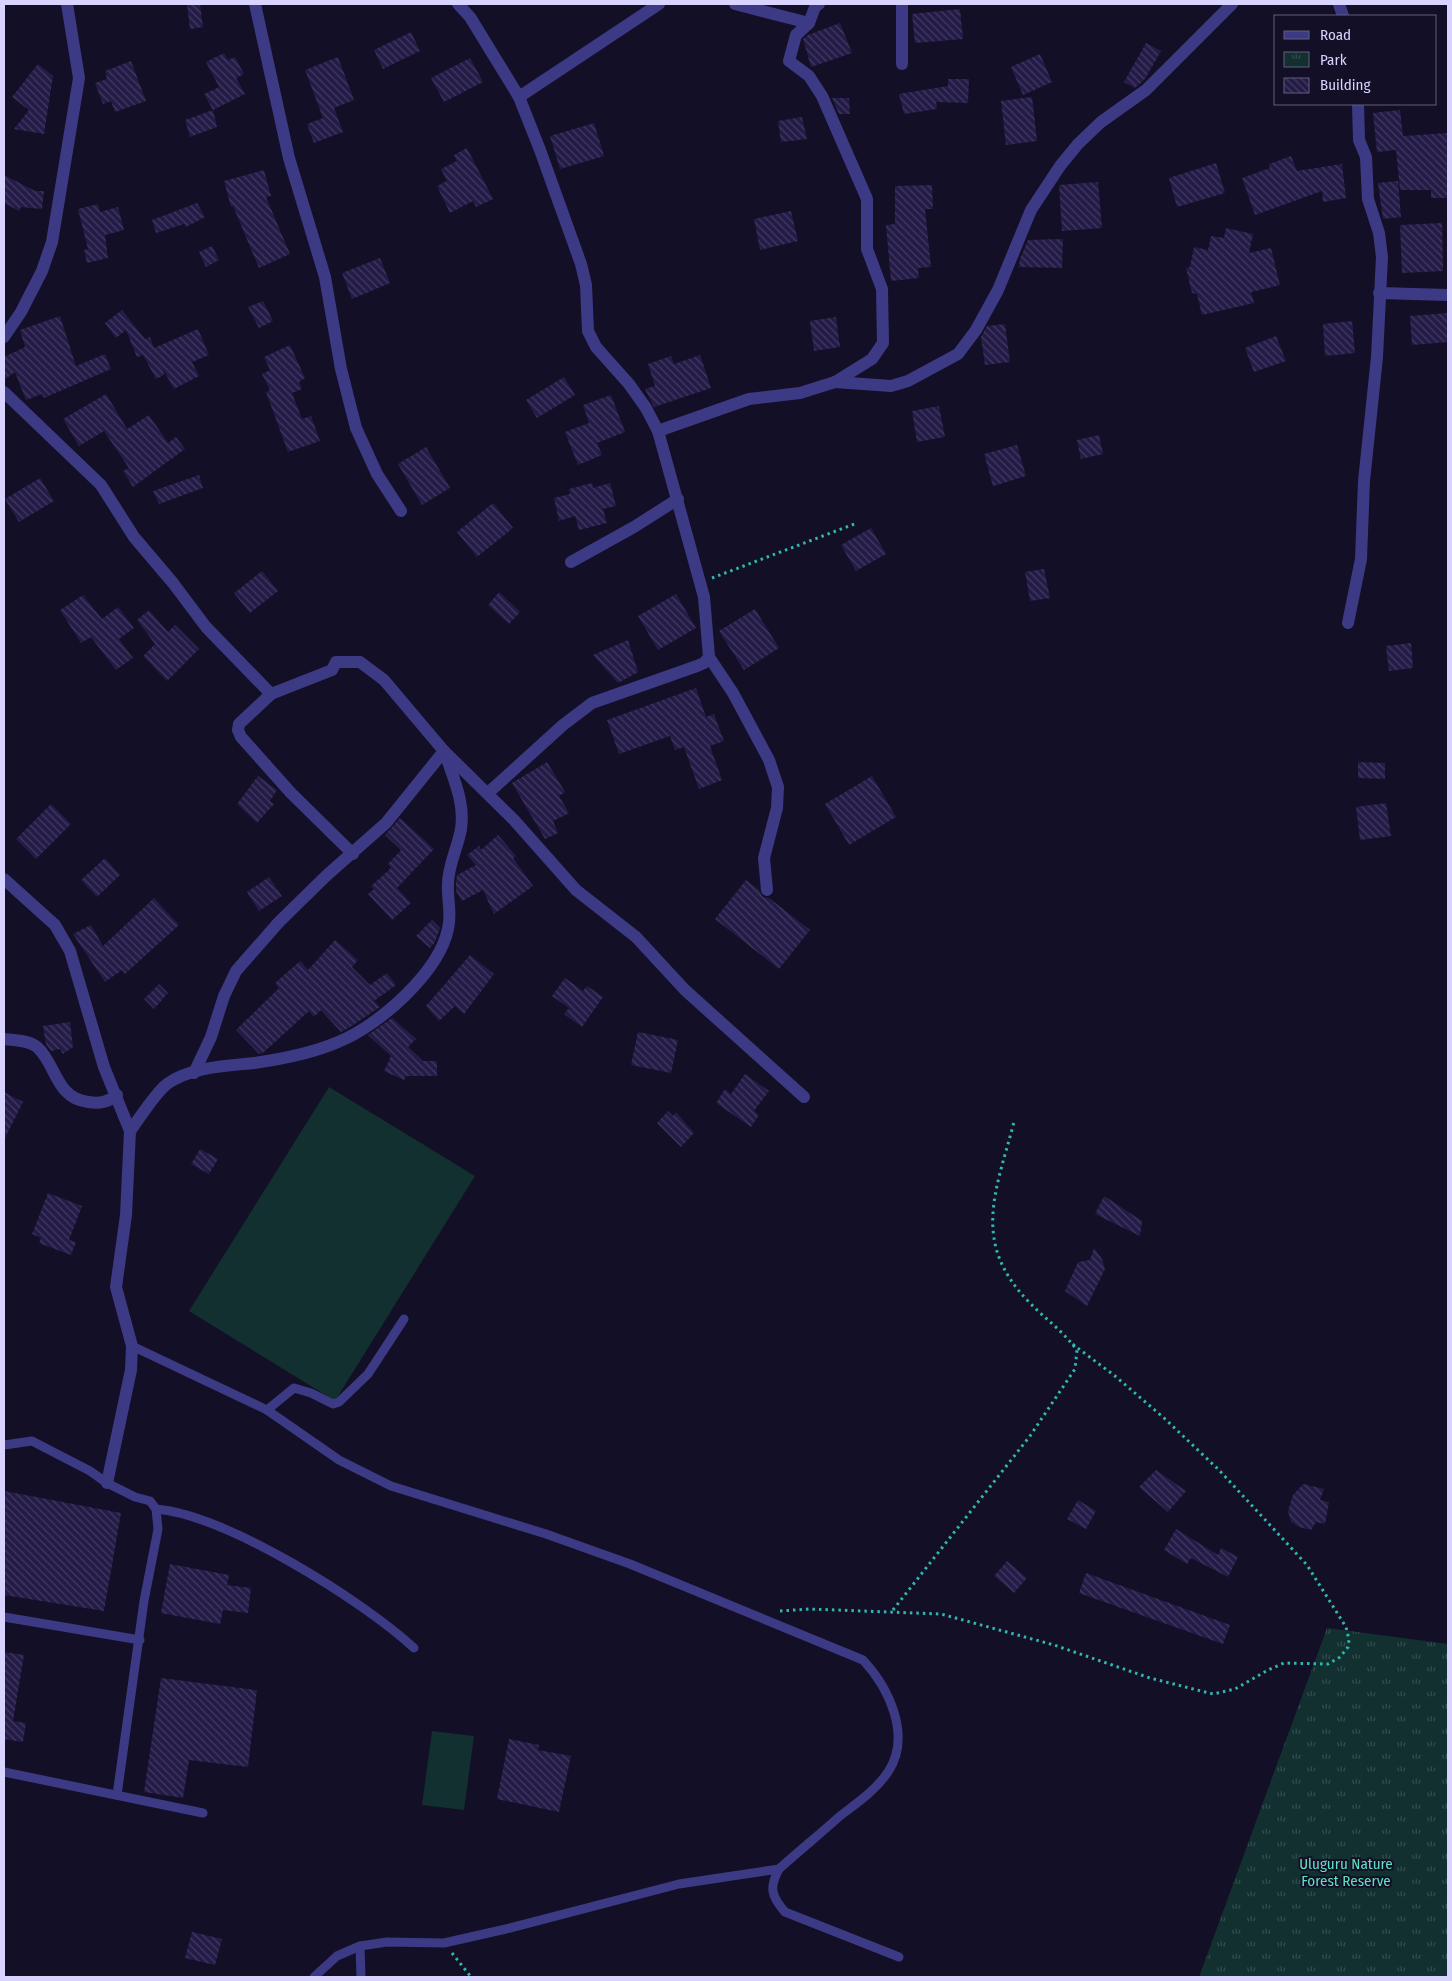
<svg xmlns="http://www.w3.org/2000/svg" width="1452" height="1981" viewBox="0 0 1452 1981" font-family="'Fira Sans Condensed',sans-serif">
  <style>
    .park { fill: url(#park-tufts) }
    .pitch { fill: #12302f }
    .building { fill: url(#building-back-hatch) }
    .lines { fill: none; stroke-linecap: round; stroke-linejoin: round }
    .path { stroke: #2fb8b0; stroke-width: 3; stroke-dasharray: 2.5 4; stroke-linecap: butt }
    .lane { stroke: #3d3a85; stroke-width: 9 }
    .street { stroke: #3d3a85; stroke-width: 12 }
    .labels { text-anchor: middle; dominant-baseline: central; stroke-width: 4; stroke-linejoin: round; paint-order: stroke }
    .park-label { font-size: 15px; fill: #5fe0c0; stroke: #130f26 }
  </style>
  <defs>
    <pattern id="park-tufts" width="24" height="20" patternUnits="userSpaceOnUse" patternTransform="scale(1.25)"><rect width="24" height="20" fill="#12302f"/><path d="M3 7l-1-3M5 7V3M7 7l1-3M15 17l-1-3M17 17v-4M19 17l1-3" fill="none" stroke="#344d4e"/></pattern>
    <pattern id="building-back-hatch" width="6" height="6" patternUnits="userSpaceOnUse" patternTransform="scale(1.25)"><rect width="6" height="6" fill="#241b47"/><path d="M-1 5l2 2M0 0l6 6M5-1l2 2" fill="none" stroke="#433b63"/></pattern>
  </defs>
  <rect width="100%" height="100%" fill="#130f26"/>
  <path class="park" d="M 1327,1628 L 1448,1644 L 1448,1977 L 1199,1977 Z"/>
  <g class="pitch">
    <path d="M 329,1087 L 475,1176 L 335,1401 L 189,1311 Z"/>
    <path d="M 432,1731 L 474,1736 L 464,1810 L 422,1805 Z"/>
  </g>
  <g class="building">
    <path d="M 187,4 L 200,4 L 203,27 L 190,29 Z"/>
    <path d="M 960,9 L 963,39 L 915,43 L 912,14 Z"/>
    <path d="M 840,23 L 852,53 L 811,67 L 803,39 L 808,35 Z"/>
    <path d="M 411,32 L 420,51 L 383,69 L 374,50 Z"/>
    <path d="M 1146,43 L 1161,51 L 1145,79 L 1135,88 L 1124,82 Z"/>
    <path d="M 224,53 L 228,60 L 235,57 L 244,74 L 236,78 L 245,94 L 213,110 L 204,94 L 219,87 L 206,62 Z"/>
    <path d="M 1040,54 L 1052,82 L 1023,95 L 1011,67 Z"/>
    <path d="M 338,57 L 354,100 L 334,108 L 343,132 L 314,143 L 307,124 L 323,118 L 305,70 Z"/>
    <path d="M 470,58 L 483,82 L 444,102 L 431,78 Z"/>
    <path d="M 131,61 L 146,101 L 115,112 L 111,101 L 103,104 L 95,83 L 107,79 L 105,71 Z"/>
    <path d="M 38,64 L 53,76 L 44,134 L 14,129 L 29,110 L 12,97 Z"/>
    <path d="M 948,79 L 969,79 L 968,103 L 936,102 L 937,109 L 904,114 L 899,94 L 948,86 Z"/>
    <path d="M 1032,97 L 1037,141 L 1006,145 L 1001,101 Z"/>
    <path d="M 832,98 L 849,98 L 850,114 L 839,114 Z"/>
    <path d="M 213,110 L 217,127 L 190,137 L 185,120 Z"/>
    <path d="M 1400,110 L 1403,136 L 1448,133 L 1448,198 L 1431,198 L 1431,190 L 1400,190 L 1396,150 L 1377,152 L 1373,113 Z"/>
    <path d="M 802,117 L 807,139 L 781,142 L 778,121 Z"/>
    <path d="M 594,123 L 604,156 L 560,169 L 550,136 Z"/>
    <path d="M 467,148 L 493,199 L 476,207 L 473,201 L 450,213 L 437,186 L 447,181 L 441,169 L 457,161 L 454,155 Z"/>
    <path d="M 1291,156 L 1297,171 L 1342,164 L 1346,198 L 1323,202 L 1322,191 L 1255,215 L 1242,178 L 1270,168 L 1269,164 Z"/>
    <path d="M 1216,163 L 1225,193 L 1177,207 L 1169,178 Z"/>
    <path d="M 264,170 L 271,196 L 266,197 L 290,254 L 259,268 L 233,206 L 231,207 L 224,181 Z"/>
    <path d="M 4,175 L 35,191 L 44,191 L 42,209 L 21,207 L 19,211 L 4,203 Z"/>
    <path d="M 1398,181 L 1401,217 L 1383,219 L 1378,183 Z"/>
    <path d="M 1098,182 L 1102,228 L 1062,231 L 1059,185 Z"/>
    <path d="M 932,185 L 933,209 L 925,209 L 931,267 L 918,268 L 919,278 L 891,281 L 886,225 L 895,224 L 895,186 Z"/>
    <path d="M 197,203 L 205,217 L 186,227 L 184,224 L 156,233 L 152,220 Z"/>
    <path d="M 98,204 L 100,212 L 118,207 L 124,230 L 105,235 L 108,258 L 87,263 L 84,250 L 88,249 L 78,209 Z"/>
    <path d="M 791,211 L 798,241 L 760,250 L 754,219 Z"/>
    <path d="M 1442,223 L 1443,271 L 1402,273 L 1400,225 Z"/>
    <path d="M 1226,228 L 1253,234 L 1249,253 L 1271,248 L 1280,285 L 1251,292 L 1254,303 L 1202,315 L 1197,294 L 1192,293 L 1186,268 L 1190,267 L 1194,247 L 1208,250 L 1211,236 L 1224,238 Z"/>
    <path d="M 1063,239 L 1062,268 L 1019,267 L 1020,259 L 1028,240 Z"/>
    <path d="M 212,246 L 219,260 L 206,267 L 199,252 Z"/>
    <path d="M 380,258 L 390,283 L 352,299 L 342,273 Z"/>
    <path d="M 263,301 L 273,321 L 259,328 L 248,307 Z"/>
    <path d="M 122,310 L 145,339 L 150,337 L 154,348 L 198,329 L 209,355 L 192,362 L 199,376 L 174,389 L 163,369 L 164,375 L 156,379 L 143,355 L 137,357 L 126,330 L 116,338 L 105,323 Z"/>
    <path d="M 1448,313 L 1448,342 L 1412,345 L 1410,316 Z"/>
    <path d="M 60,316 L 76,366 L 105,354 L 111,369 L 44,398 L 42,394 L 26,400 L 15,372 L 4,380 L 4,357 L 25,347 L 20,330 Z"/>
    <path d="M 836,317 L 840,347 L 814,351 L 810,321 Z"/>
    <path d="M 1352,321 L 1355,353 L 1325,356 L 1323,324 Z"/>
    <path d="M 1005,324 L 1010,362 L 985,365 L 981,337 L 987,326 Z"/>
    <path d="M 1276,336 L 1286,361 L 1254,372 L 1245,348 Z"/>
    <path d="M 290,345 L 305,378 L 299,382 L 302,389 L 292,393 L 302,419 L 311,416 L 320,441 L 288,452 L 266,392 L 270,390 L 262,374 L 270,370 L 264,357 Z"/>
    <path d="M 700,355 L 711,388 L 654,407 L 645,389 L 655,386 L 648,364 L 671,356 L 674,364 Z"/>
    <path d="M 564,377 L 575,395 L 537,418 L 526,400 Z"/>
    <path d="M 106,394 L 127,429 L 149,415 L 168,443 L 176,437 L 185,449 L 133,487 L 123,471 L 129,468 L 104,431 L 79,446 L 63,419 Z"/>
    <path d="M 611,395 L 625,432 L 597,443 L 602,455 L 578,465 L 565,432 L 589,423 L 583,405 Z"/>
    <path d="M 939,406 L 945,437 L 917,442 L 912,411 Z"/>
    <path d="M 1099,435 L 1103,454 L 1081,459 L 1077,440 Z"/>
    <path d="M 1017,445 L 1026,476 L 993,486 L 984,454 Z"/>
    <path d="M 426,447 L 450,488 L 422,505 L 398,464 Z"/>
    <path d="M 199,475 L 203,488 L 159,504 L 153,491 Z"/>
    <path d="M 40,478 L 54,501 L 19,522 L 5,499 Z"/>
    <path d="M 592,483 L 593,488 L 610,483 L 616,506 L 603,509 L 607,523 L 579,530 L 575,516 L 559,521 L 554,498 L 570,494 L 569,489 Z"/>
    <path d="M 493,503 L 513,528 L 477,557 L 457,532 Z"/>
    <path d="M 871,528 L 886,554 L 856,571 L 841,545 Z"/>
    <path d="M 1044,569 L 1050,598 L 1030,601 L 1025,572 Z"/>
    <path d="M 262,571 L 278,591 L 250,613 L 234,593 Z"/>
    <path d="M 499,592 L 520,612 L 509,624 L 488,605 Z"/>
    <path d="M 676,594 L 696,628 L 658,650 L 638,616 Z"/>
    <path d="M 83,595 L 102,619 L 118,607 L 134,628 L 119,639 L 133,658 L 116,670 L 91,637 L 81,643 L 60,610 Z"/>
    <path d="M 755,609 L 779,648 L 744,670 L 719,631 Z"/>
    <path d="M 149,610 L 168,632 L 175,625 L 199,649 L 167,681 L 143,656 L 155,644 L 137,620 Z"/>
    <path d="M 628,640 L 638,672 L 618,683 L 593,655 Z"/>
    <path d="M 1411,643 L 1413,668 L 1389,671 L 1386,646 Z"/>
    <path d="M 696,688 L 706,717 L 714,714 L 724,741 L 710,746 L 722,780 L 699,789 L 684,747 L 675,750 L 670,736 L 619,754 L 607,720 Z"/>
    <path d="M 547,762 L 565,792 L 559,796 L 569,813 L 553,821 L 558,833 L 545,839 L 512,783 Z"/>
    <path d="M 1358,762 L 1385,763 L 1385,779 L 1358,778 Z"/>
    <path d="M 258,776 L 277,790 L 270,801 L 274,804 L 257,823 L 237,804 Z"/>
    <path d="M 872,776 L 896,817 L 849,845 L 825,804 Z"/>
    <path d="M 1386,803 L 1391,836 L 1360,840 L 1356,807 Z"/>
    <path d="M 51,804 L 71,824 L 36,859 L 16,839 Z"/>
    <path d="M 400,818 L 434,849 L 397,888 L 411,903 L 392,920 L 368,894 L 374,889 L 371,886 L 391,868 L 388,864 L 401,850 L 385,835 Z"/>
    <path d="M 498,835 L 516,856 L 513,858 L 533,886 L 494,914 L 483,890 L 462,901 L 456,891 L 456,884 L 457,875 L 476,865 L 467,855 L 479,846 L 481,850 Z"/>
    <path d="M 105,858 L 120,875 L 97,897 L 81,880 Z"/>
    <path d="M 269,877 L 282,896 L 259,911 L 247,892 Z"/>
    <path d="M 746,880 L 759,890 L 763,897 L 769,898 L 810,930 L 779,969 L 715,919 Z"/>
    <path d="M 154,898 L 179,925 L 125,974 L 122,970 L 105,982 L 73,934 L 91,925 L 103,946 Z"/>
    <path d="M 432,920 L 440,928 L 435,942 L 430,948 L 416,936 Z"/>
    <path d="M 335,940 L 358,960 L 352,967 L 370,985 L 387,973 L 396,985 L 374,1001 L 380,1007 L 350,1027 L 341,1032 L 321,1010 L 314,1017 L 309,1011 L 263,1053 L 259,1054 L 236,1030 L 279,988 L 275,983 L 300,961 L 308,970 Z"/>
    <path d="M 470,955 L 494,974 L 464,1014 L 455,1006 L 439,1021 L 426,1006 Z"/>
    <path d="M 565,978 L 583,991 L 587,986 L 603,997 L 582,1027 L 564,1014 L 569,1008 L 552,996 Z"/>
    <path d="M 159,984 L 168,993 L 154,1009 L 144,999 Z"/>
    <path d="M 392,1018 L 416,1039 L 408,1047 L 423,1061 L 437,1061 L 437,1076 L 406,1076 L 404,1080 L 384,1071 L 391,1056 L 368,1035 Z"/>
    <path d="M 70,1022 L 73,1047 L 63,1054 L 60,1049 L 51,1051 L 46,1044 L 43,1026 Z"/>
    <path d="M 638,1032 L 678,1040 L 671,1073 L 631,1065 Z"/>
    <path d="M 745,1074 L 769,1091 L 754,1111 L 759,1115 L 751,1127 L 716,1103 L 725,1089 L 731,1094 Z"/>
    <path d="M 4,1092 L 23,1102 L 4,1140 Z"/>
    <path d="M 668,1111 L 673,1116 L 676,1112 L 694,1133 L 681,1147 L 657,1123 Z"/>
    <path d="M 200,1149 L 218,1159 L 209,1174 L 191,1164 Z"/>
    <path d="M 48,1193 L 82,1206 L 69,1240 L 76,1242 L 71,1255 L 39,1243 L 41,1238 L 32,1234 Z"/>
    <path d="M 1104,1196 L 1142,1221 L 1140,1236 L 1095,1214 Z"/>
    <path d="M 1094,1248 L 1102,1259 L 1105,1269 L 1087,1306 L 1065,1291 L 1078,1262 L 1090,1260 Z"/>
    <path d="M 1156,1470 L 1186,1491 L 1168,1512 L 1139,1487 Z"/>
    <path d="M 1303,1484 L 1324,1489 L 1320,1500 L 1329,1502 L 1325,1524 L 1316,1522 L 1311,1530 L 1299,1527 L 1291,1522 L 1288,1511 L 1293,1495 Z"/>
    <path d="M 4,1491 L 121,1513 L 104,1611 L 4,1595 Z"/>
    <path d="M 1078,1500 L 1096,1511 L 1086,1529 L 1067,1519 Z"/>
    <path d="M 1176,1529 L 1218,1555 L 1221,1548 L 1238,1557 L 1228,1577 L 1191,1558 L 1187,1564 L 1164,1550 Z"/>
    <path d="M 1007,1561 L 1027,1578 L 1014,1593 L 994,1576 Z"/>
    <path d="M 170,1564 L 229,1575 L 227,1585 L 251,1588 L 248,1613 L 223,1610 L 220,1624 L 161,1613 Z"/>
    <path d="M 1086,1573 L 1230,1625 L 1223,1644 L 1079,1593 Z"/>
    <path d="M 4,1652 L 24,1655 L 13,1721 L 26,1723 L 23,1742 L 4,1739 Z"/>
    <path d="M 161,1678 L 257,1690 L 248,1767 L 189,1760 L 183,1798 L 144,1792 Z"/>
    <path d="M 509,1739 L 539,1745 L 538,1750 L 571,1756 L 559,1812 L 497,1799 Z"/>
    <path d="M 192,1932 L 222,1939 L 215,1965 L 185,1958 Z"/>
  </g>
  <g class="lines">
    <g class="path">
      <path d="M 712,578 L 857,523"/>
      <path d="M 893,1610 L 1030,1436 L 1075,1369 L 1077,1350 C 1063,1331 1044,1318 1028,1301 C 971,1242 996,1191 1014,1122"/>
      <path d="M 780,1611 L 809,1609 L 941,1614 L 1054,1645 L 1150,1678 L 1213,1694 L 1235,1689 L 1268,1670 L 1284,1663 L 1328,1664 L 1340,1657 L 1348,1647 L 1349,1640 L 1346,1627 L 1307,1565 L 1219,1470 L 1164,1418 L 1115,1376 L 1071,1343"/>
      <path d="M 452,1953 L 471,1977"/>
    </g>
    <g class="lane">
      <path d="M 132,1346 L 267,1410 L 339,1460 L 391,1486 L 546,1534 L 630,1564 L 863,1660 C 889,1688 912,1736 888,1772 C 876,1790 857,1803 840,1816 C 820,1834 799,1851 779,1869 C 769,1887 771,1896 785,1912 L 899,1957"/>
      <path d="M 267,1410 L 294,1388 L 311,1393 L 333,1404 L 339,1402 L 368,1374 L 404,1319"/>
      <path d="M 4,1445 L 32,1441 L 90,1471 L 107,1483 L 135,1497 L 150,1501 L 156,1509 L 158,1529 L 144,1601 L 117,1795"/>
      <path d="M 156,1509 C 226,1515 362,1600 414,1648"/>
      <path d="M 4,1617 L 140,1640"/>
      <path d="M 4,1772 L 203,1813"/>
      <path d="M 360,1946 L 361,1977"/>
      <path d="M 314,1977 L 337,1956 L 360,1946 L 387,1942 L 444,1943 L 506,1929 L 679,1884 L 779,1869"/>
    </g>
    <g class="street">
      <path d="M 255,4 L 289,158 L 325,277 L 341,369 L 356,428 L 377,474 L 401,511"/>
      <path d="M 458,4 L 470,17 L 519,97 L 540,150 L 581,264 L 586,285 L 588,331 L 596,347 L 629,384 L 646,408 L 658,431 L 704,597 L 709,657 L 704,663 L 697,666 L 592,703 L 563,725 L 488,793"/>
      <path d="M 735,4 L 809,23"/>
      <path d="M 902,4 L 902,64"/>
      <path d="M 1339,4 L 1343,16"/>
      <path d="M 519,97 L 659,4"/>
      <path d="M 1379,293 L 1448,295"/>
      <path d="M 4,337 L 21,312 L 42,271 L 52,242 L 79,78 L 67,4"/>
      <path d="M 835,382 L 891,386 L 908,381 L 958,354 L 976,330 L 998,290 L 1031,210 L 1060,166 L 1078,144 L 1101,122 L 1146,90 L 1232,4"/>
      <path d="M 4,392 L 101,485 L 134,537 L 173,583 L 206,627 L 271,694 L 332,670 L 336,662 L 360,662 L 384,680 L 444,751 L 514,820 L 576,890 L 636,937 L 685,990 L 804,1097"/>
      <path d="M 658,431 L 749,399 L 800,393 L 835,382 L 872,359 L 883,343 L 882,289 L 867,249 L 867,199 L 822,96 L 809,76 L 789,61 L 796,35 L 809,23 L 815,7 L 819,4"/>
      <path d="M 571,562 L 634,527 L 678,499"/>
      <path d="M 1348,623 L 1361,559 L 1364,481 L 1377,357 L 1382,257 L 1379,233 L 1368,199 L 1366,157 L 1359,140 L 1358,104"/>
      <path d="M 709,657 L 733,693 L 769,760 L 778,787 L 777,808 L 764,858 L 767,890"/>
      <path d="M 271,694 L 239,724 L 238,730 L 241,737 L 291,793 L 353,854"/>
      <path d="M 4,879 L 55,925 L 70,951 L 104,1067 L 130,1131 L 126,1215 L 116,1287 L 132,1346 L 131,1370 L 107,1483"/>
      <path d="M 4,1039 C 14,1040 29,1040 37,1047 C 56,1063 55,1098 88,1102 C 100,1104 108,1102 117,1095"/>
      <path d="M 194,1073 L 211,1037 L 224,996 L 236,971 L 279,922 L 327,875 L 386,823 L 444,751"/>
      <path d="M 130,1131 C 139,1119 156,1092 167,1084 C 191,1067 226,1066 254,1063 C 282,1059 313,1053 338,1042 C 379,1026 439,972 448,929 C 452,913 447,900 448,884 C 448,865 458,847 461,829 C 465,803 454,780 446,756"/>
    </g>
  </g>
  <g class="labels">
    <g class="park-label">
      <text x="1346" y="1864">Uluguru Nature<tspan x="1346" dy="17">Forest Reserve</tspan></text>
    </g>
  </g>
  <rect width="1452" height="1981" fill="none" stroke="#d9d4ff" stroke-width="10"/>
  <rect x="1274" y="15" width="162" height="90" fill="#130f26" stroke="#625e7d"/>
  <rect x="1284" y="31" width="25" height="8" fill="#3d3a85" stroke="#625e7d"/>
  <text x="1320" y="40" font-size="15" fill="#d9d4ff">Road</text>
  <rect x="1284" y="52" width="25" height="15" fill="url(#park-tufts)" stroke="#625e7d"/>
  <text x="1320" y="65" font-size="15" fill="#d9d4ff">Park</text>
  <rect x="1284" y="78" width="25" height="15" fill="url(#building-back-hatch)" stroke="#625e7d"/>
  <text x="1320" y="90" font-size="15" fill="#d9d4ff">Building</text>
</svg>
